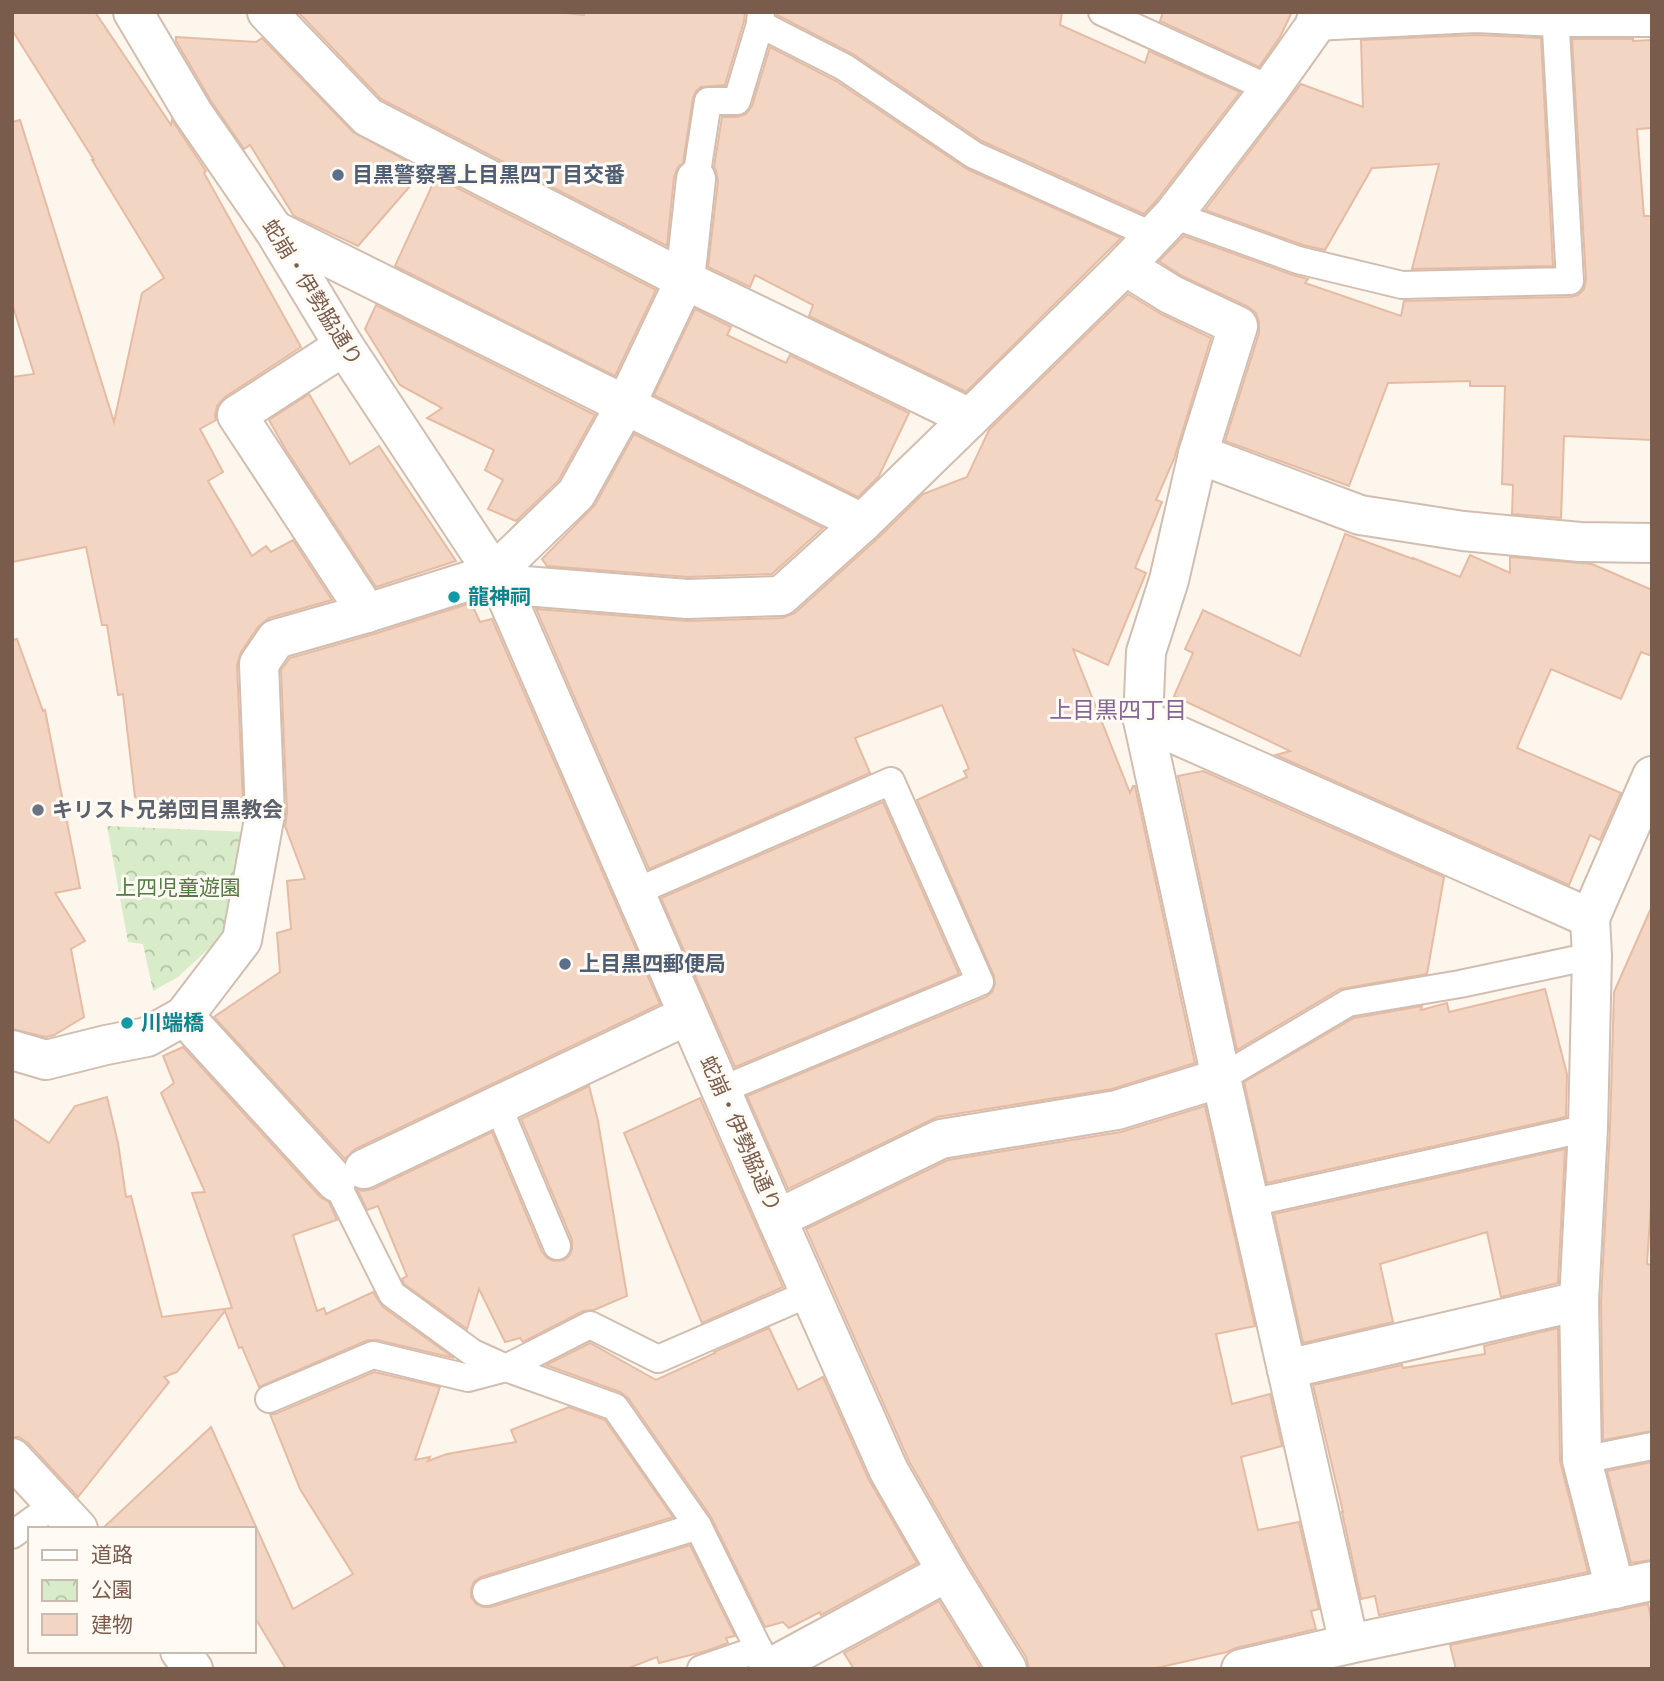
<svg xmlns="http://www.w3.org/2000/svg" width="1664" height="1681" viewBox="0 0 1664 1681" font-family="'Varela Round','Noto Sans JP',sans-serif">
  <style>
    .park { fill: url(#park-crowns) }
    .building { fill: #f3d5c3; stroke: #e6bba3; stroke-width: 2 }
    .lines { fill: none; stroke-linecap: round; stroke-linejoin: round }
    .service-casing { stroke: #d1beb0; stroke-width: 30 }
    .minor-casing { stroke: #d1beb0; stroke-width: 42 }
    .service { stroke: #fff; stroke-width: 26 }
    .minor { stroke: #fff; stroke-width: 38 }
    .service-dot { fill: #5c6f8a; stroke: #fffaf3; stroke-width: 2.5 }
    .culture-dot { fill: #0f9aa8; stroke: #fffaf3; stroke-width: 2.5 }
    .worship-dot { fill: #6b7280; stroke: #fffaf3; stroke-width: 2.5 }
    .labels { text-anchor: middle; dominant-baseline: central; stroke-width: 6; stroke-linejoin: round; paint-order: stroke }
    .service-label { font-size: 21px; font-weight: bold; fill: #4e5e75; stroke: #fffaf3; text-anchor: start }
    .street-label { font-size: 21px; fill: #7a5c4d; stroke: #fffaf3 }
    .culture-label { font-size: 21px; font-weight: bold; fill: #0d838f; stroke: #fffaf3; text-anchor: start }
    .worship-label { font-size: 21px; font-weight: bold; fill: #5b616d; stroke: #fffaf3; text-anchor: start }
    .park-label { font-size: 21px; fill: #537a41; stroke: #fffaf3 }
    .neighbourhood-label { font-size: 23px; fill: #846695; stroke: #fffaf3 }
  </style>
  <defs>
    <pattern id="park-crowns" width="20" height="18" patternUnits="userSpaceOnUse" patternTransform="scale(1.75)"><rect width="20" height="18" fill="#d8ecc9"/><path d="M2 6a3 3 0 1 1 6 0M12 15a3 3 0 1 1 6 0" fill="none" stroke="#b4c2a5"/></pattern>
  </defs>
  <rect width="100%" height="100%" fill="#fdf6ec"/>
  <path class="park" d="M 107,826 L 248,832 L 230,929 L 178,977 L 153,991 L 143,944 L 128,942 Z"/>
  <g class="building">
    <path d="M 12,12 L 95,12 L 171,125 L 172,120 L 206,171 L 204,173 L 301,347 L 225,397 L 217,406 L 215,416 L 216,420 L 200,429 L 223,472 L 208,481 L 252,556 L 266,546 L 271,552 L 293,540 L 332,600 L 269,618 L 258,627 L 241,652 L 237,665 L 243,803 L 187,803 L 148,806 L 135,797 L 123,694 L 118,695 L 107,625 L 102,625 L 86,547 L 12,562 L 12,377 L 34,374 L 12,303 L 12,122 L 20,120 L 114,422 L 142,293 L 164,278 L 92,160 L 94,160 L 12,30 Z"/>
    <path d="M 298,12 L 555,12 L 584,15 L 585,12 L 745,12 L 744,21 L 725,85 L 701,87 L 696,91 L 693,98 L 683,163 L 678,167 L 674,177 L 667,246 L 381,99 Z"/>
    <path d="M 777,12 L 1062,12 L 1060,25 L 1145,63 L 1149,51 L 1240,92 L 1156,201 L 1144,214 L 982,141 L 853,54 L 777,15 Z"/>
    <path d="M 1163,12 L 1292,12 L 1280,37 L 1259,67 L 1160,21 Z"/>
    <path d="M 1476,35 L 1541,38 L 1553,266 L 1412,269 L 1439,164 L 1372,168 L 1325,250 L 1303,245 L 1205,210 L 1301,84 L 1363,107 L 1361,40 Z"/>
    <path d="M 176,37 L 256,42 L 262,38 L 353,132 L 424,170 L 358,246 L 294,216 L 250,145 L 244,149 L 211,101 L 176,41 Z"/>
    <path d="M 1572,39 L 1633,39 L 1633,41 L 1652,40 L 1652,128 L 1637,129 L 1644,216 L 1652,216 L 1652,440 L 1564,436 L 1561,518 L 1512,514 L 1513,485 L 1502,484 L 1505,386 L 1470,386 L 1470,381 L 1388,383 L 1349,486 L 1225,441 L 1259,333 L 1259,322 L 1256,313 L 1247,306 L 1182,276 L 1159,261 L 1184,236 L 1293,275 L 1308,279 L 1305,283 L 1401,316 L 1404,301 L 1570,297 L 1578,295 L 1584,289 L 1586,280 Z"/>
    <path d="M 770,47 L 836,81 L 967,169 L 1121,238 L 966,392 L 809,316 L 813,305 L 755,275 L 750,287 L 708,267 L 718,181 L 716,171 L 714,167 L 722,117 L 737,117 L 746,114 L 752,106 Z"/>
    <path d="M 436,177 L 656,290 L 615,376 L 395,266 Z"/>
    <path d="M 1128,294 L 1163,315 L 1211,338 L 1174,459 L 1156,500 L 1162,502 L 1135,568 L 1146,573 L 1108,665 L 1073,649 L 1130,793 L 1133,786 L 1135,786 L 1195,1063 L 1112,1089 L 937,1117 L 788,1189 L 747,1096 L 986,997 L 992,992 L 995,984 L 994,976 L 917,800 L 967,777 L 964,771 L 969,769 L 942,705 L 855,738 L 870,773 L 649,869 L 536,609 L 688,621 L 782,618 L 795,613 L 877,539 L 923,494 L 967,477 L 989,430 Z"/>
    <path d="M 376,305 L 595,415 L 558,481 L 516,521 L 488,509 L 503,480 L 485,470 L 494,450 L 427,418 L 442,408 L 400,385 L 365,329 Z"/>
    <path d="M 695,309 L 731,327 L 727,335 L 786,363 L 790,355 L 909,413 L 879,476 L 858,497 L 654,395 Z"/>
    <path d="M 309,394 L 350,464 L 379,446 L 456,561 L 376,587 L 286,450 L 269,420 Z"/>
    <path d="M 634,434 L 823,528 L 772,574 L 688,577 L 547,566 L 542,559 L 595,505 Z"/>
    <path d="M 1345,534 L 1413,559 L 1413,558 L 1460,577 L 1470,555 L 1510,573 L 1510,557 L 1592,564 L 1652,590 L 1652,656 L 1641,652 L 1621,699 L 1551,669 L 1517,748 L 1621,793 L 1600,840 L 1590,835 L 1569,885 L 1276,755 L 1290,751 L 1174,696 L 1193,653 L 1185,649 L 1203,610 L 1300,656 Z"/>
    <path d="M 471,603 L 480,622 L 492,619 L 660,1004 L 355,1149 L 345,1159 L 214,1017 L 280,972 L 277,933 L 291,929 L 287,881 L 305,879 L 285,826 L 287,813 L 281,670 L 290,658 L 374,634 Z"/>
    <path d="M 17,639 L 43,711 L 45,710 L 80,888 L 55,893 L 85,941 L 71,949 L 84,1017 L 54,1035 L 46,1037 L 12,1029 L 12,640 Z"/>
    <path d="M 1203,771 L 1444,877 L 1427,974 L 1340,989 L 1237,1050 L 1178,776 Z"/>
    <path d="M 883,802 L 959,974 L 735,1067 L 661,898 Z"/>
    <path d="M 1652,906 L 1652,1189 L 1647,1264 L 1652,1265 L 1652,1431 L 1603,1440 L 1601,1301 L 1610,1129 L 1614,992 Z"/>
    <path d="M 1545,989 L 1567,1074 L 1566,1117 L 1267,1183 L 1244,1082 L 1354,1018 L 1422,1006 L 1421,1010 L 1447,1003 L 1449,1012 Z"/>
    <path d="M 183,1047 L 320,1197 L 329,1202 L 337,1220 L 293,1235 L 317,1311 L 324,1308 L 326,1314 L 373,1292 L 383,1307 L 454,1358 L 377,1340 L 368,1340 L 259,1387 L 242,1347 L 239,1348 L 225,1311 L 177,1372 L 164,1377 L 169,1382 L 78,1497 L 28,1443 L 19,1437 L 12,1437 L 12,1118 L 49,1143 L 75,1106 L 107,1097 L 118,1143 L 126,1197 L 131,1196 L 162,1317 L 232,1308 L 192,1193 L 205,1192 L 161,1093 L 174,1083 L 163,1056 Z"/>
    <path d="M 589,1086 L 598,1121 L 627,1296 L 594,1310 L 583,1311 L 523,1342 L 520,1338 L 505,1342 L 479,1289 L 467,1329 L 404,1284 L 402,1279 L 407,1276 L 378,1206 L 367,1210 L 357,1189 L 363,1191 L 373,1189 L 492,1132 L 542,1252 L 547,1258 L 554,1261 L 564,1260 L 570,1255 L 572,1249 L 572,1240 L 521,1119 Z"/>
    <path d="M 700,1098 L 783,1287 L 702,1323 L 624,1133 Z"/>
    <path d="M 1205,1106 L 1255,1326 L 1216,1334 L 1232,1404 L 1270,1394 L 1282,1446 L 1241,1457 L 1258,1530 L 1299,1522 L 1319,1609 L 1311,1611 L 1316,1629 L 1236,1648 L 1227,1652 L 1152,1669 L 1029,1669 L 1026,1657 L 966,1561 L 909,1461 L 806,1229 L 948,1160 L 1121,1132 Z"/>
    <path d="M 1565,1149 L 1558,1283 L 1501,1297 L 1487,1232 L 1380,1264 L 1393,1322 L 1303,1343 L 1274,1214 Z"/>
    <path d="M 769,1328 L 798,1390 L 823,1377 L 869,1480 L 917,1563 L 821,1615 L 820,1612 L 789,1628 L 783,1622 L 765,1627 L 711,1517 L 628,1398 L 620,1392 L 546,1365 L 590,1343 L 656,1380 L 715,1353 L 714,1352 Z"/>
    <path d="M 1558,1328 L 1560,1461 L 1588,1572 L 1379,1615 L 1375,1596 L 1361,1599 L 1342,1512 L 1343,1512 L 1313,1385 L 1402,1365 L 1403,1368 L 1485,1354 L 1484,1346 Z"/>
    <path d="M 374,1372 L 440,1387 L 415,1460 L 430,1457 L 428,1461 L 447,1454 L 516,1442 L 511,1430 L 569,1407 L 605,1420 L 673,1517 L 481,1577 L 474,1582 L 471,1589 L 471,1597 L 476,1604 L 483,1607 L 491,1607 L 690,1545 L 735,1636 L 726,1638 L 728,1643 L 706,1651 L 659,1663 L 657,1657 L 626,1669 L 286,1669 L 254,1616 L 254,1529 L 102,1529 L 211,1427 L 293,1609 L 353,1574 L 300,1489 L 270,1414 L 275,1414 Z"/>
    <path d="M 1652,1462 L 1652,1560 L 1631,1563 L 1607,1471 Z"/>
    <path d="M 939,1601 L 981,1669 L 854,1669 L 844,1653 Z"/>
    <path d="M 1648,1604 L 1652,1623 L 1652,1669 L 1456,1669 L 1450,1645 Z"/>
  </g>
  <g class="lines">
    <g class="service-casing">
      <g id="service">
        <path d="M 761,12 L 760,24 L 844,67 L 974,155 L 1154,236"/>
        <path d="M 1102,12 L 1270,89"/>
        <path d="M 1314,27 L 1476,19 L 1556,23 L 1652,23"/>
        <path d="M 696,179 L 708,101 L 737,101 L 760,24"/>
        <path d="M 1173,215 L 1298,260 L 1402,285 L 1570,281 L 1555,12"/>
        <path d="M 635,892 L 891,781 L 980,982 L 721,1090"/>
        <path d="M 1221,1078 L 1348,1003 L 1460,984 L 1592,956"/>
        <path d="M 498,1106 L 557,1246"/>
        <path d="M 336,1182 L 392,1294 L 473,1353 L 506,1368 L 615,1407 L 698,1526 L 768,1668"/>
        <path d="M 1250,1203 L 1588,1128"/>
        <path d="M 269,1399 L 373,1355 L 468,1378 L 506,1368 L 590,1325 L 658,1359 L 810,1293"/>
        <path d="M 1582,1460 L 1652,1446"/>
        <path d="M 12,1535 L 55,1504"/>
        <path d="M 486,1592 L 698,1526"/>
        <path d="M 701,1669 L 759,1649"/>
      </g>
    </g>
    <g class="minor-casing">
      <g id="minor">
        <path d="M 133,12 L 193,113 L 274,230 L 344,346 L 501,584 L 777,1219 L 889,1471 L 947,1572 L 1007,1669"/>
        <path d="M 267,12 L 368,117 L 685,280 L 970,418"/>
        <path d="M 274,230 L 862,523"/>
        <path d="M 1125,266 L 1172,295 L 1238,326 L 1198,454 L 1169,580 L 1146,652 L 1143,720 L 1221,1078 L 1349,1644"/>
        <path d="M 344,346 L 237,415 L 367,613"/>
        <path d="M 1198,454 L 1360,515 L 1463,531 L 1580,542 L 1652,543"/>
        <path d="M 501,584 L 687,599 L 781,596 L 862,523 L 970,418 L 1125,266 L 1173,215 L 1270,89 L 1314,27 L 1319,12"/>
        <path d="M 1143,720 L 1590,918 L 1652,776"/>
        <path d="M 1590,918 L 1592,956 L 1588,1128 L 1579,1301 L 1582,1460 L 1615,1589"/>
        <path d="M 184,1016 L 336,1182"/>
        <path d="M 12,1050 L 46,1060 L 106,1045 L 147,1037 L 184,1016 L 242,940 L 265,814 L 259,664 L 276,639 L 367,613 L 494,573 L 576,494 L 625,406 L 685,280 L 696,179"/>
        <path d="M 364,1169 L 688,1015"/>
        <path d="M 777,1219 L 941,1139 L 1117,1110 L 1221,1078"/>
        <path d="M 1287,1369 L 1579,1301"/>
        <path d="M 12,1458 L 78,1529"/>
        <path d="M 180,1651 L 193,1669"/>
        <path d="M 768,1669 L 947,1572"/>
        <path d="M 1241,1669 L 1349,1644 L 1652,1581"/>
      </g>
    </g>
    <use href="#service" class="service"/>
    <use href="#minor" class="minor"/>
  </g>
  <g class="service-dot">
    <circle cx="338" cy="175" r="7"/>
    <circle cx="565" cy="964" r="7"/>
  </g>
  <g class="culture-dot">
    <circle cx="454" cy="597" r="7"/>
    <circle cx="127" cy="1023" r="7"/>
  </g>
  <circle class="worship-dot" cx="38" cy="810" r="7"/>
  <g class="labels">
    <g class="service-label">
      <text x="352" y="175">目黒警察署上目黒四丁目交番</text>
      <text x="579" y="964">上目黒四郵便局</text>
    </g>
    <g class="street-label">
      <text transform="translate(312 293) rotate(58)">蛇崩・伊勢脇通り</text>
      <text transform="translate(740 1134) rotate(66)">蛇崩・伊勢脇通り</text>
    </g>
    <g class="culture-label">
      <text x="468" y="597">龍神祠</text>
      <text x="141" y="1023">川端橋</text>
    </g>
    <g class="worship-label">
      <text x="52" y="810">キリスト兄弟団目黒教会</text>
    </g>
    <g class="park-label">
      <text x="178" y="888">上四児童遊園</text>
    </g>
    <g class="neighbourhood-label">
      <text x="1118" y="711">上目黒四丁目</text>
    </g>
  </g>
  <rect width="1664" height="1681" fill="none" stroke="#7a5c4d" stroke-width="28"/>
  <rect x="28" y="1527" width="228" height="126" fill="#fffaf3" stroke="#cabbb1" stroke-width="2"/>
  <rect x="42" y="1550" width="35" height="10" fill="#ffffff" stroke="#cabbb1" stroke-width="2"/>
  <text x="91" y="1562" font-size="21" fill="#7a5c4d">道路</text>
  <rect x="42" y="1580" width="35" height="21" fill="url(#park-crowns)" stroke="#cabbb1" stroke-width="2"/>
  <text x="91" y="1597" font-size="21" fill="#7a5c4d">公園</text>
  <rect x="42" y="1614" width="35" height="21" fill="#f3d5c3" stroke="#cabbb1" stroke-width="2"/>
  <text x="91" y="1632" font-size="21" fill="#7a5c4d">建物</text>
</svg>
